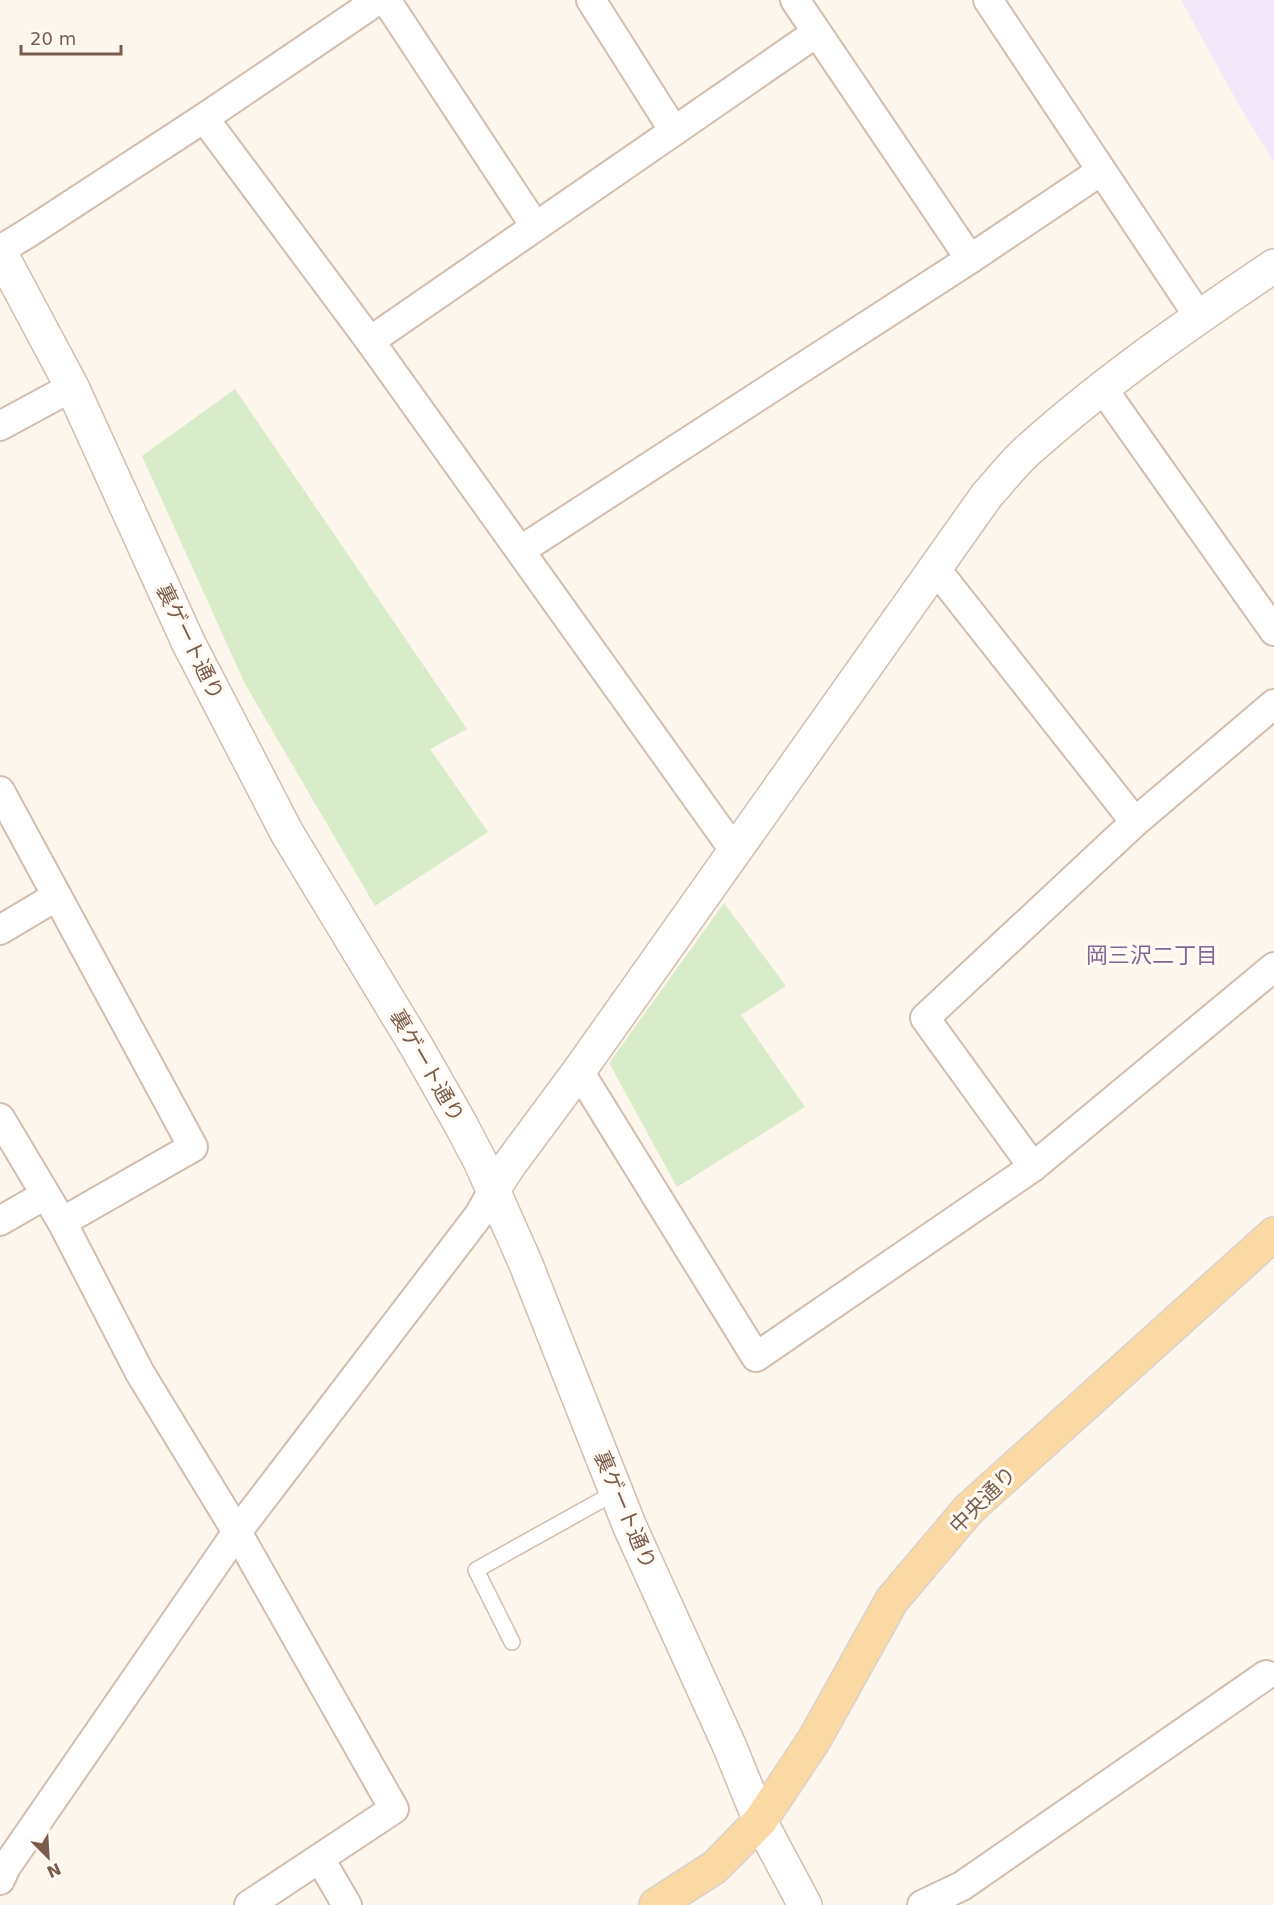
<svg xmlns="http://www.w3.org/2000/svg" width="1274" height="1905" viewBox="0 0 1274 1905" font-family="'DejaVu Sans','Noto Sans JP',sans-serif">
  <style>
    .education { fill: #f3e8fa }
    .green { fill: #d8ecc9 }
    .lines { fill: none; stroke-linecap: round; stroke-linejoin: round }
    .service-casing { stroke: #d1beb0; stroke-width: 18 }
    .minor-casing { stroke: #d1beb0; stroke-width: 32 }
    .tertiary-casing { stroke: #d1beb0; stroke-width: 36 }
    .primary-casing { stroke: #dad1cd; stroke-width: 36 }
    .service { stroke: #fff; stroke-width: 15 }
    .minor { stroke: #fff; stroke-width: 28 }
    .tertiary { stroke: #fff; stroke-width: 33 }
    .primary { stroke: #fbd9a5; stroke-width: 33 }
    .labels { text-anchor: middle; dominant-baseline: central; stroke-width: 6; stroke-linejoin: round; paint-order: stroke }
    .street-label { font-size: 21px; fill: #7a5c4d; stroke: #fffaf3 }
    .neighbourhood-label { font-size: 22px; fill: #846695; stroke: #fffaf3 }
  </style>
  <rect width="100%" height="100%" fill="#fdf6ec"/>
  <path class="education" d="M 1181,0 L 1274,0 L 1274,162 L 1241,109 Z"/>
  <g class="green">
    <path d="M 235,389 L 467,729 L 430,749 L 488,832 L 375,906 L 245,684 L 142,456 Z"/>
    <path d="M 724,903 L 786,986 L 741,1015 L 805,1107 L 677,1187 L 609,1063 Z"/>
  </g>
  <g class="lines">
    <g class="service-casing">
      <path id="service" d="M 512,1642 L 476,1570 L 616,1492"/>
    </g>
    <g class="minor-casing">
      <g id="minor">
        <path d="M 386,0 L 535,226"/>
        <path d="M 591,0 L 674,131"/>
        <path d="M 795,0 L 970,259"/>
        <path d="M 988,0 L 1199,317"/>
        <path d="M 204,118 L 370,341 L 734,850"/>
        <path d="M 0,250 L 28,233 L 204,118 L 378,0"/>
        <path d="M 370,341 L 816,33"/>
        <path d="M 1103,389 L 1274,631"/>
        <path d="M 0,426 L 72,387"/>
        <path d="M 521,550 L 970,259 L 1101,171"/>
        <path d="M 935,568 L 1135,822"/>
        <path d="M 0,791 L 193,1147 L 62,1222"/>
        <path d="M 0,930 L 57,896"/>
        <path d="M 579,1071 L 756,1357 L 1033,1167 L 1274,967"/>
        <path d="M 0,1118 L 62,1222 L 140,1373 L 237,1532 L 394,1809 L 249,1905"/>
        <path d="M 1033,1167 L 925,1018 L 1135,822 L 1274,704"/>
        <path d="M 0,1221 L 45,1195"/>
        <path d="M 320,1859 L 347,1905"/>
        <path d="M 0,1880 L 6,1867 L 237,1532 L 479,1215 L 493,1190"/>
        <path d="M 922,1905 L 962,1886 L 1266,1675"/>
      </g>
    </g>
    <g class="tertiary-casing">
      <g id="tertiary">
        <path d="M 0,252 L 72,387 L 189,644 L 287,833 L 418,1049 L 460,1123 L 481,1163 L 525,1262 L 630,1527 L 729,1745 L 760,1821 L 805,1905"/>
        <path d="M 493,1190 L 510,1164 L 579,1071 L 987,495 C 1002,479 1016,459 1034,445 C 1108,379 1192,321 1274,266"/>
      </g>
    </g>
    <g class="primary-casing">
      <path id="primary" d="M 656,1905 L 715,1867 L 760,1821 L 814,1740 L 892,1600 L 969,1509 L 1274,1234"/>
    </g>
    <use href="#service" class="service"/>
    <use href="#minor" class="minor"/>
    <use href="#tertiary" class="tertiary"/>
    <use href="#primary" class="primary"/>
  </g>
  <g class="labels">
    <g class="street-label">
      <text transform="translate(190 642) rotate(64)">裏ゲート通り</text>
      <text transform="translate(427 1066) rotate(60)">裏ゲート通り</text>
      <text transform="translate(983 1500) rotate(-45)">中央通り</text>
      <text transform="translate(625 1510) rotate(67)">裏ゲート通り</text>
    </g>
    <g class="neighbourhood-label">
      <text x="1152" y="955">岡三沢二丁目</text>
    </g>
  </g>
  <g transform="translate(48 1857) rotate(156)" stroke="#fffaf3" stroke-width="4.5" paint-order="stroke">
  <path d="M0-4.5L10 22L0 15L-10 22Z" fill="#7a5c4d"/>
  <text y="-9" font-size="16" font-weight="bold" text-anchor="middle" fill="#7a5c4d">N</text>
  </g>
  <path d="M21 45v9h100v-9" fill="none" stroke="#7a5c4d" stroke-width="3"/>
  <text x="30" y="45" font-size="18" fill="#7a5c4d" stroke="#fffaf3" stroke-width="4.5" paint-order="stroke">20 m</text>
</svg>
